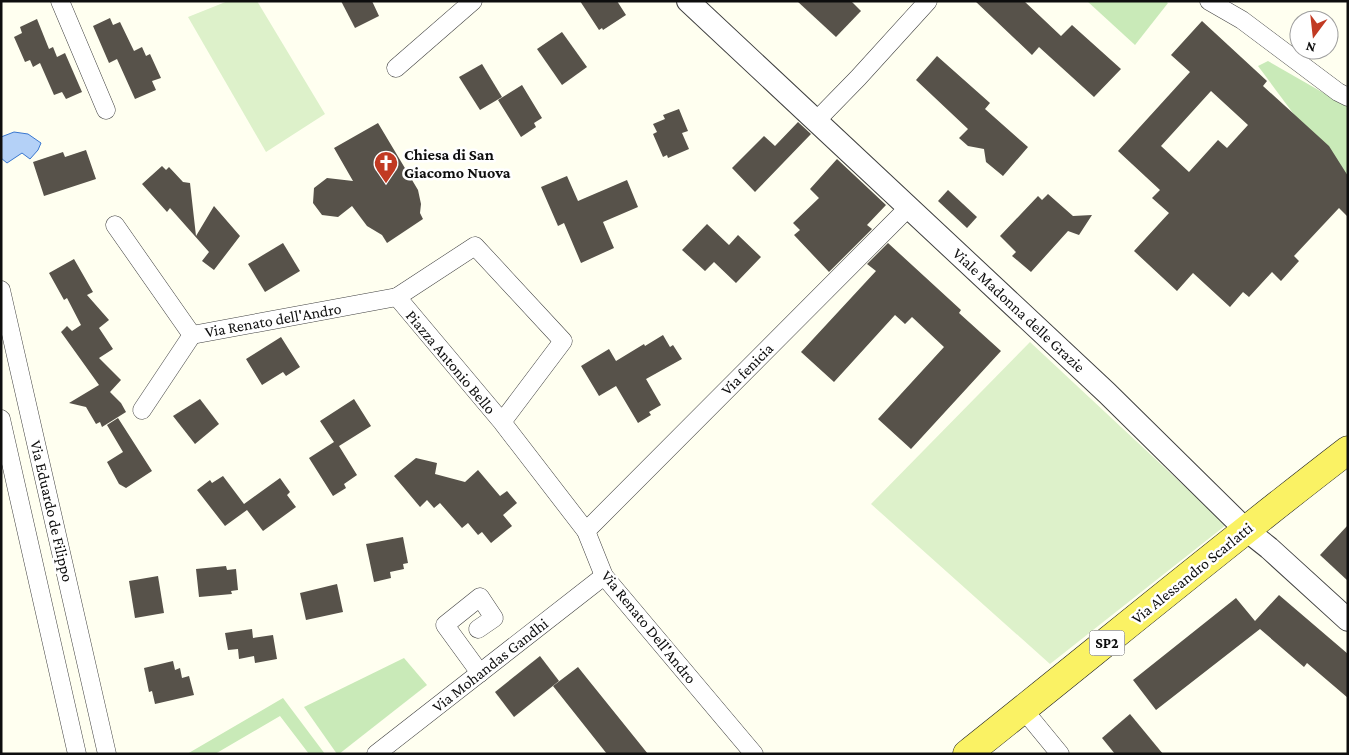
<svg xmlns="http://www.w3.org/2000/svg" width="1349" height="755" viewBox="0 0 1349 755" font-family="'Crimson Pro',serif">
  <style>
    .green { fill: #c9eab8 }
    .pitch { fill: #ddf1ca }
    .water { fill: #b4d1f7; stroke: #3977d0 }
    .building { fill: #57524a; fill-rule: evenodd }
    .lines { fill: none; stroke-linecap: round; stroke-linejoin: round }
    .minor-casing { stroke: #414141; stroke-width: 19 }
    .tertiary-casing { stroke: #414141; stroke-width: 24 }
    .primary-casing { stroke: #1f1f1f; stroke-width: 29 }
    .minor { stroke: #fff; stroke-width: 18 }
    .tertiary { stroke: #fff; stroke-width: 22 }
    .primary { stroke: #faf264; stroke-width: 28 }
    .labels { text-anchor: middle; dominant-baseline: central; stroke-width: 5; stroke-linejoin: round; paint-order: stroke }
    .shield { fill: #fff; stroke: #565656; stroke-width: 1 }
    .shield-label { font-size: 15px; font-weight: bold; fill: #0e0e0e }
    .poi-label { font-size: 16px; font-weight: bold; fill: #0e0e0e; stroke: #fff; text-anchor: start }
    .street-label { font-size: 16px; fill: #0e0e0e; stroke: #fff }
  </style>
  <rect width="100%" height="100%" fill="#fffff0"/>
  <g class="green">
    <path d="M 1087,1 L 1165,1 L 1168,3 L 1135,45 Z"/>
    <path d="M 1268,61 L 1348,107 L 1348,187 L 1258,66 Z"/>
    <path d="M 404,658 L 427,685 L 339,754 L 337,754 L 304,707 Z"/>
    <path d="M 283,698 L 325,754 L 309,754 L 280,716 L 215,754 L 187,754 Z"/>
  </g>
  <g class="pitch">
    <path d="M 228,1 L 257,1 L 325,114 L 266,152 L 188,17 Z"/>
    <path d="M 1030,342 L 1226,525 L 1050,664 L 871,504 Z"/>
  </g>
  <path class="water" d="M 14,132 L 28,134 L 41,143 L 38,150 L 30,159 L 22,153 L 7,163 L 1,158 L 1,137 Z"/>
  <g class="building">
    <path d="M 341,1 L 372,1 L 379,16 L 355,28 Z"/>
    <path d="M 580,1 L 617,1 L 626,15 L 603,30 L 602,28 L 599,30 Z"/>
    <path d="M 797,1 L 851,1 L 861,11 L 836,37 Z"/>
    <path d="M 975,1 L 1024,1 L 1061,36 L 1072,25 L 1121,69 L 1094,97 L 1039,47 L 1032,55 Z"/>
    <path d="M 110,18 L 113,25 L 120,22 L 134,51 L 142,47 L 146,56 L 150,54 L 161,78 L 152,81 L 156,90 L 135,99 L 117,59 L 109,63 L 93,26 Z"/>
    <path d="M 37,19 L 49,49 L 53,47 L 57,57 L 65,53 L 82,92 L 66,99 L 62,92 L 54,95 L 40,63 L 33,67 L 30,60 L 25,62 L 14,37 L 22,33 L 20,27 Z"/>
    <path d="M 1202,21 L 1267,81 L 1263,86 L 1329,146 L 1348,176 L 1348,217 L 1339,208 L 1294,256 L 1299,261 L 1281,281 L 1272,272 L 1249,297 L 1243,292 L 1230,307 L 1193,273 L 1177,291 L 1134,251 L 1169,213 L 1152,198 L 1160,190 L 1118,151 L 1190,72 L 1171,55 ZM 1211,91 L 1248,125 L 1227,148 L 1218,140 L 1189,172 L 1161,146 Z"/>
    <path d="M 562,32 L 587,67 L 562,85 L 537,49 Z"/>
    <path d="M 937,56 L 990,103 L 985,109 L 1028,147 L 1003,176 L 986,162 L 984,149 L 968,146 L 959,138 L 968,129 L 916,80 Z"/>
    <path d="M 482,64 L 502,97 L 480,110 L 459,77 Z"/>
    <path d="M 522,85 L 542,118 L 534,123 L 536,127 L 521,137 L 498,100 Z"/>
    <path d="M 679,109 L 688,131 L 682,133 L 689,149 L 668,158 L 667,155 L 663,157 L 653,134 L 657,132 L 653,124 L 665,119 L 663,115 Z"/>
    <path d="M 798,122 L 811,134 L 755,192 L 732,168 L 764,136 L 775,146 Z"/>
    <path d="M 378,123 L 418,190 L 421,204 L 420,213 L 423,219 L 387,243 L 382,235 L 367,226 L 352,206 L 338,217 L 322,215 L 313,203 L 314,188 L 327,178 L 353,181 L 334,148 Z"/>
    <path d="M 86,150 L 96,179 L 44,196 L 33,162 L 63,152 L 65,157 Z"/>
    <path d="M 837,159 L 886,205 L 867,225 L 872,229 L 829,272 L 794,235 L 800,230 L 793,223 L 819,198 L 810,189 Z"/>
    <path d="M 162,166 L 166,170 L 169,167 L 183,182 L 190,183 L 196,236 L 214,206 L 240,236 L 214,270 L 202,261 L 209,252 L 170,208 L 167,212 L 142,184 Z"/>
    <path d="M 567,176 L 578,201 L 627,180 L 638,207 L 603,222 L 614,248 L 581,263 L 564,223 L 558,226 L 541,187 Z"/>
    <path d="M 948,190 L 977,217 L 967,228 L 938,201 Z"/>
    <path d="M 1048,194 L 1073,216 L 1092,215 L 1079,235 L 1068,231 L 1031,272 L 1012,256 L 1016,252 L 1000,236 L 1038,196 L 1042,200 Z"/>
    <path d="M 707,224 L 729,245 L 738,235 L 761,257 L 736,283 L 714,262 L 705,271 L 682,250 Z"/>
    <path d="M 283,243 L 300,271 L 265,292 L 248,264 Z"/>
    <path d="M 888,243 L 961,310 L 959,313 L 1001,351 L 911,449 L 878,419 L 944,347 L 912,317 L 905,324 L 895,315 L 834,382 L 801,352 L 876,271 L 867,264 Z"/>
    <path d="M 74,259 L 93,292 L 87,295 L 109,320 L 99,328 L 113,349 L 99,358 L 121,380 L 110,392 L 121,403 L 126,412 L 102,427 L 100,422 L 96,424 L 86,407 L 69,403 L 99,385 L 61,332 L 67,326 L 72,331 L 81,325 L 67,298 L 64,300 L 49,273 Z"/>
    <path d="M 663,335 L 670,347 L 673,345 L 682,359 L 646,379 L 661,405 L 649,412 L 651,415 L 638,423 L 616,386 L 599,396 L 581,366 L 609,349 L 616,361 L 644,344 L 645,346 Z"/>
    <path d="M 281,337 L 300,367 L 286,376 L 283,372 L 262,385 L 246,359 Z"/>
    <path d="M 200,399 L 219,424 L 195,444 L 173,416 Z"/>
    <path d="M 354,399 L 371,426 L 339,446 L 357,475 L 344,484 L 346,488 L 333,496 L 309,458 L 334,442 L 320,421 Z"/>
    <path d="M 118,418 L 152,471 L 126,488 L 119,484 L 107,462 L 123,452 L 107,425 Z"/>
    <path d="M 416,458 L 437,463 L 435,474 L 465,482 L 478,470 L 500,496 L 507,491 L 517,503 L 503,515 L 512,526 L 491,543 L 482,532 L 478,535 L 468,523 L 462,528 L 440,503 L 434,508 L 427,500 L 420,507 L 394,476 Z"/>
    <path d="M 223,476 L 244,504 L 280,478 L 290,492 L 287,495 L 296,507 L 263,531 L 247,510 L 225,526 L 197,490 L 210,480 L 212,483 Z"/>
    <path d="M 1348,525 L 1348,581 L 1320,555 Z"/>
    <path d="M 403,537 L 408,563 L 403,564 L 404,569 L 390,572 L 391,578 L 374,582 L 366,544 Z"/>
    <path d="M 226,566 L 227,570 L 236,569 L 238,590 L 231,591 L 232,594 L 199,597 L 196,569 Z"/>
    <path d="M 158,576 L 164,613 L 135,618 L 129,581 Z"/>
    <path d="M 337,584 L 343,612 L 306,620 L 300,593 Z"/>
    <path d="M 1279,595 L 1348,654 L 1348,698 L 1307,663 L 1304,667 L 1260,629 L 1156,710 L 1133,680 L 1236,598 L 1255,621 Z"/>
    <path d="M 252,629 L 253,638 L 273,635 L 277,659 L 255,663 L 254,656 L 239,659 L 238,649 L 228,650 L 225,633 Z"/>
    <path d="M 540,656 L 559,681 L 514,717 L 495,692 Z"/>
    <path d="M 173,661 L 175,670 L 180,668 L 182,678 L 189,676 L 194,695 L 155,704 L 152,691 L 149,692 L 144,668 Z"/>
    <path d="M 578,667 L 590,682 L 648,754 L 607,754 L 553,686 Z"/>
    <path d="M 1130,714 L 1163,754 L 1115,754 L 1102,738 Z"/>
  </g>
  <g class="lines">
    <g class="minor-casing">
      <g id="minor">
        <path d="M 60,1 L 106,110"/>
        <path d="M 1209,1 L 1242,20 L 1338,92 L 1348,97"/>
        <path d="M 396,68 L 473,1"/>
        <path d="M 816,121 L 858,78 L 928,1"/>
        <path d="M 115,225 L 192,335 L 397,297"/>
        <path d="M 1,290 L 107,754"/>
        <path d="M 142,410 L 192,335"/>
        <path d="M 1,419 L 77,754"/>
        <path d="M 502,422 L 563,341 L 475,246 L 397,297 L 502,422 L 586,531 L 604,576 L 754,754"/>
        <path d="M 586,531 L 909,207"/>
        <path d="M 478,629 L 494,618 L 480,597 L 445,625 L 480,673"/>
        <path d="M 1023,709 L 1060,754"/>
        <path d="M 376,754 L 604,576"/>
      </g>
    </g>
    <g class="tertiary-casing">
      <path id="tertiary" d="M 688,1 L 1107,393 L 1245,529 L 1269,548 L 1348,620"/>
    </g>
    <g class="primary-casing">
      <path id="primary" d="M 967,754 C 1094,653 1219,549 1348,450"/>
    </g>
    <use href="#minor" class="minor"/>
    <use href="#tertiary" class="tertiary"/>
    <use href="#primary" class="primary"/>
  </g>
  <defs>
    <g id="church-pin" transform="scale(1.25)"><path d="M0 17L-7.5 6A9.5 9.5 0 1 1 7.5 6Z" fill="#c13a23" stroke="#fff"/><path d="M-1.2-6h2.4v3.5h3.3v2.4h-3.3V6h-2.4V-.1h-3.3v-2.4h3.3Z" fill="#fff"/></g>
  </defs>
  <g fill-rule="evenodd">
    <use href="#church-pin" x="386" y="163"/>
  </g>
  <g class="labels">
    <rect class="shield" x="1089.5" y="630.5" width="35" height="25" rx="4"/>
    <g class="shield-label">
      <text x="1107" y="643">SP2</text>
    </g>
    <g class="poi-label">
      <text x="404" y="154">Chiesa di San<tspan x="404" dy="18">Giacomo Nuova</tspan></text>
    </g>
    <g class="street-label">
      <text transform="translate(1019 310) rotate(43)">Viale Madonna delle Grazie</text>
      <text transform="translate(273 320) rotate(-10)">Via Renato dell'Andro</text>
      <text transform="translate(451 362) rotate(50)">Piazza Antonio Bello</text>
      <text transform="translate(747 369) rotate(-45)">Via fenicia</text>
      <text transform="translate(52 511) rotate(77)">Via Eduardo de Filippo</text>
      <text transform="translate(1192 573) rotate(-39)">Via Alessandro Scarlatti</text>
      <text transform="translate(649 627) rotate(51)">Via Renato Dell'Andro</text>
      <text transform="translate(490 665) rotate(-38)">Via Mohandas Gandhi</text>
    </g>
  </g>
  <rect width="1349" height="755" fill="none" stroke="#0e0e0e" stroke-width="5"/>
  <g transform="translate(1314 35) rotate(195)"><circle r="24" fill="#ffffff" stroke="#9f9f9f"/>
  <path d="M0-4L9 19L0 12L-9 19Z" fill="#c13a23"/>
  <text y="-8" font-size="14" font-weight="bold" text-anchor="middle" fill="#0e0e0e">N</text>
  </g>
</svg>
